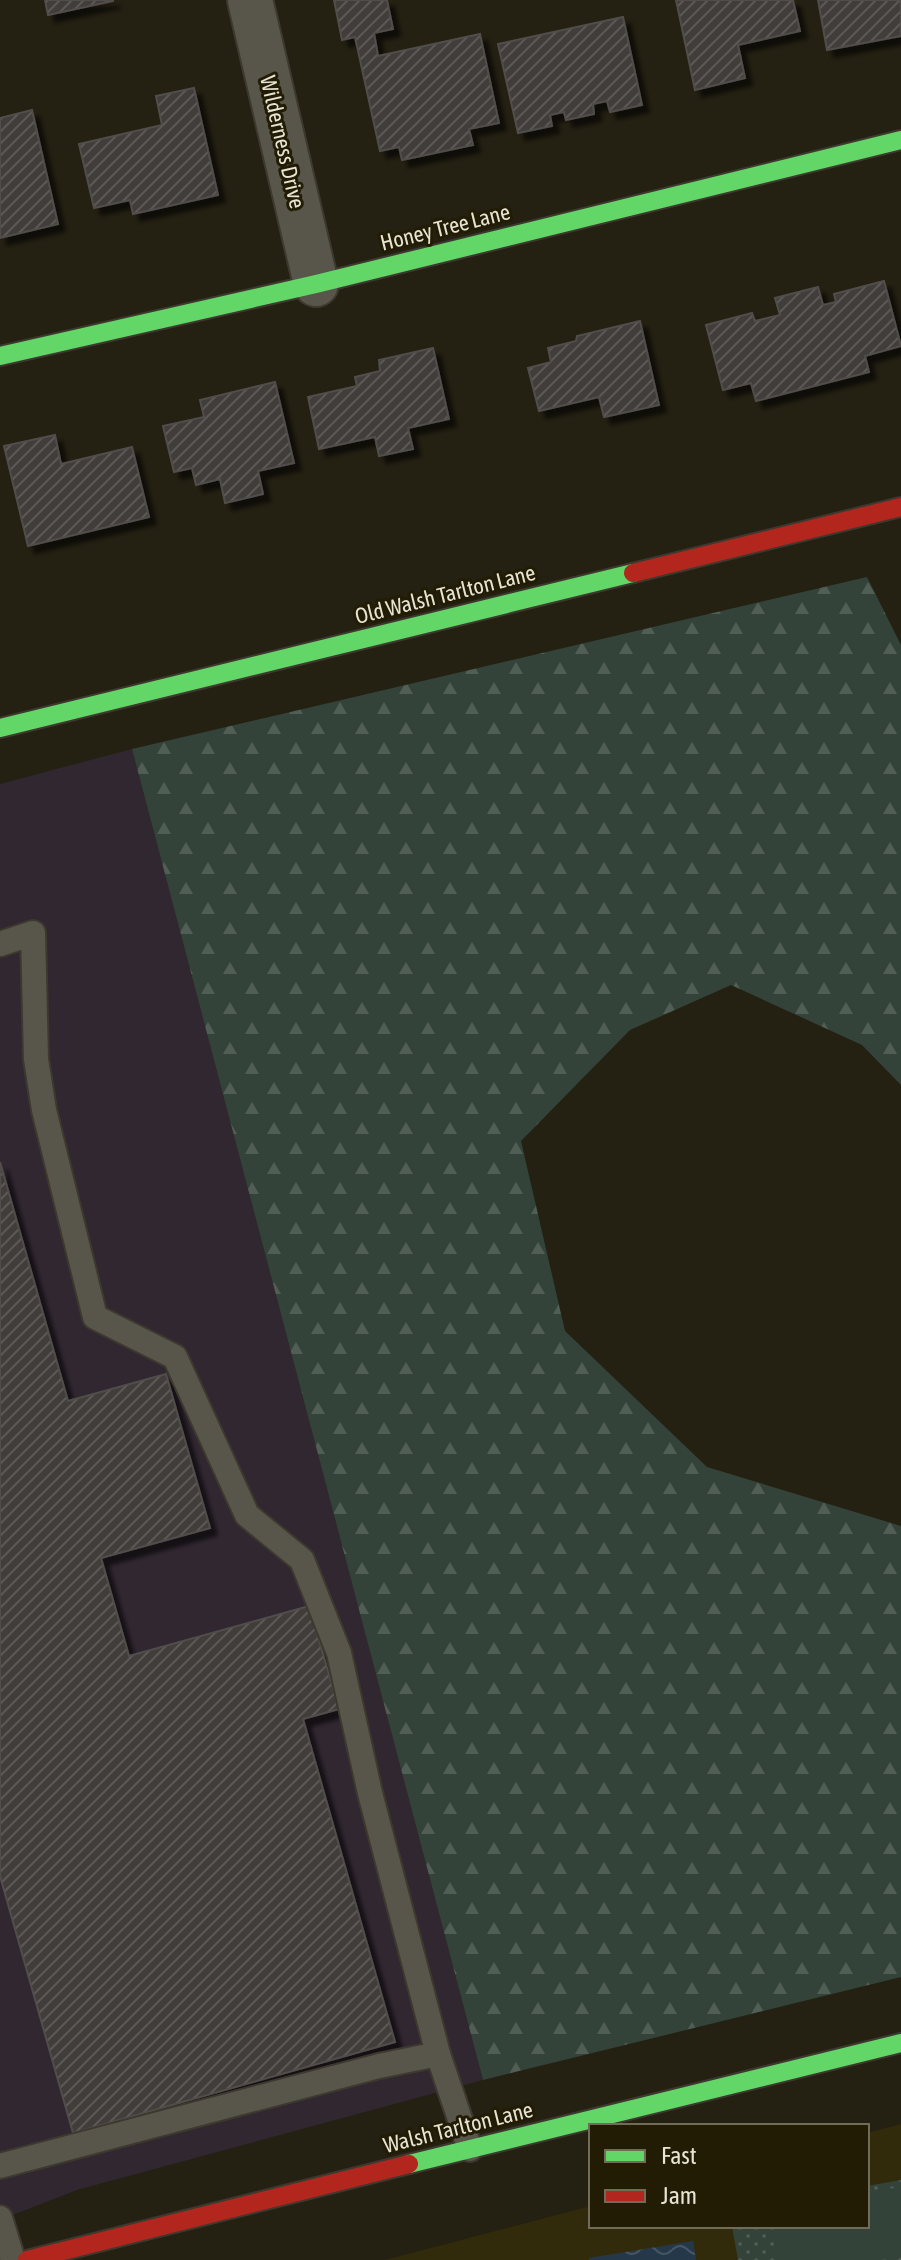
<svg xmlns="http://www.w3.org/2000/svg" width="901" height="2260" viewBox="0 0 901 2260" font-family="'Asap Condensed',sans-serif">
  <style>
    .commercial { fill: #312731 }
    .built { fill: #322b0b }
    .forest { fill: url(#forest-firs) }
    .park { fill: url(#park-dots) }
    .pitch { fill: #334339 }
    .water { fill: url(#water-waves) }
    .building { fill: url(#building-hatch); stroke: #514d4b; stroke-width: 2; filter: url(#shadow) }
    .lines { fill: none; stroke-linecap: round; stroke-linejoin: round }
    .lane-casing { stroke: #3d392f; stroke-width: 28 }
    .street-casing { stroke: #3d392f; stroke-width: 48 }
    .fast-casing { stroke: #3d392f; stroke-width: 22 }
    .jam-casing { stroke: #3d392f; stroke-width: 22 }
    .lane { stroke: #58564a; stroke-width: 24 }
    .street { stroke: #58564a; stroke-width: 44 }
    .fast { stroke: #63d668; stroke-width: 18 }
    .jam { stroke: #b3261e; stroke-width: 18 }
    .labels { text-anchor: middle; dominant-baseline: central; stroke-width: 6; stroke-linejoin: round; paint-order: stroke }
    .street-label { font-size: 22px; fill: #e7e4d5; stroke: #211c03 }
  </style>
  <defs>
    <pattern id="forest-firs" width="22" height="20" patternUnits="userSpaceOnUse" patternTransform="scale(2)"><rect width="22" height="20" fill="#334339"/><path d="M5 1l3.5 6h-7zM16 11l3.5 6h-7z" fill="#515e55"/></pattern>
    <pattern id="park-dots" width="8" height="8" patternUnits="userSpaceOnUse" patternTransform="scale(2)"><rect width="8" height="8" fill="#334339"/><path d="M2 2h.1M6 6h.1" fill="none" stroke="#515e55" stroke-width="1.8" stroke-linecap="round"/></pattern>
    <pattern id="water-waves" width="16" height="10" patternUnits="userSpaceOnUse" patternTransform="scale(2)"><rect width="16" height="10" fill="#25384a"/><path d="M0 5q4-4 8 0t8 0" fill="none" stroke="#455563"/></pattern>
    <pattern id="building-hatch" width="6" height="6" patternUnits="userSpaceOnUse" patternTransform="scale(2)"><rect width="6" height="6" fill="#413d3b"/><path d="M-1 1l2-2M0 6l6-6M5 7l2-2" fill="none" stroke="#5c5956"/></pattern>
    <filter id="shadow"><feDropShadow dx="7" dy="7" stdDeviation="2" flood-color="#0009"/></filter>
  </defs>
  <rect width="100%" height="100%" fill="#242012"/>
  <path class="commercial" d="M 132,749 L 483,2080 L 77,2190 L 0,2220 L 0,784 Z"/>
  <path class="built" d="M 901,2124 L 901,2260 L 385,2260 L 591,2206 L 591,2226 L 867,2226 L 867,2133 Z"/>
  <path class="forest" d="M 867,577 L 901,645 L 901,1085 L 862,1045 L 731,985 L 630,1030 L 521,1141 L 565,1331 L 707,1467 L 901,1526 L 901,1977 L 483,2080 L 132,749 Z"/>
  <path class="park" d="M 901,2180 L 901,2260 L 738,2260 L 732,2226 L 867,2226 L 867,2186 Z"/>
  <path class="pitch" d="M 901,2187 L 901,2257 L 881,2260 L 778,2260 L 773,2226 L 867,2226 L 867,2192 Z"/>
  <path class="water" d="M 693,2241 L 696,2260 L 589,2260 L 589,2258 Z"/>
  <g class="building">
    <path d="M 45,0 L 113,0 L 113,1 L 48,15 Z"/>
    <path d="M 334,0 L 387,0 L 393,29 L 374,33 L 378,56 L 480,34 L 499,123 L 469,129 L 473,145 L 402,160 L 399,147 L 380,151 L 355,37 L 342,40 Z"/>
    <path d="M 676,0 L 793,0 L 800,31 L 738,45 L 745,78 L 695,90 Z"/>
    <path d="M 818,0 L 901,0 L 901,36 L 827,50 Z"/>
    <path d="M 623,17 L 642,105 L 610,112 L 607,101 L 593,104 L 594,114 L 566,120 L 564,112 L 550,115 L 552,126 L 518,133 L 498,44 Z"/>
    <path d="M 194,88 L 218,195 L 133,214 L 130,200 L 94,208 L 79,144 L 162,125 L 156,96 Z"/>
    <path d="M 32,110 L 58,224 L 0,238 L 0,118 Z"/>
    <path d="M 884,281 L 901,346 L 865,356 L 869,372 L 756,401 L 751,383 L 723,390 L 706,325 L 752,313 L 755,321 L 780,315 L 775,298 L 818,287 L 823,305 L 836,302 L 834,294 Z"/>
    <path d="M 640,321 L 659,405 L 604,417 L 599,397 L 539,411 L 528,368 L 551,362 L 548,348 L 576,341 L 577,336 Z"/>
    <path d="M 433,348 L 449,419 L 408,428 L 413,449 L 379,456 L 375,437 L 319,449 L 308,397 L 357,386 L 355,377 L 380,371 L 379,360 Z"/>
    <path d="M 275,382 L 294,463 L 258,471 L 263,494 L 225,503 L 220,479 L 196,485 L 192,468 L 174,472 L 163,426 L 204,417 L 200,400 Z"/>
    <path d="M 55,435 L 61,464 L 132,447 L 149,517 L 28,546 L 4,446 Z"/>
    <path d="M 0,1162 L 68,1401 L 166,1374 L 210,1528 L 101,1558 L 129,1656 L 309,1606 L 339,1709 L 303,1719 L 395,2042 L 73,2133 L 0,1876 Z"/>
  </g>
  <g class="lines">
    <g class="lane-casing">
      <g id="lane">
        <path d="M 0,944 L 33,933 L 36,1059 L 44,1110 L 95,1317 L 175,1357 L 247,1515 L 302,1560 L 339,1653 L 370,1793 L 438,2054 L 470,2149"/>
        <path d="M 0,2166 L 379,2066 L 438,2054"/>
        <path d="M 0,2218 L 13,2260"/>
      </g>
    </g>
    <g class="street-casing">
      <path id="street" d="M 250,0 L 316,284"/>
    </g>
    <g class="fast-casing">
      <g id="fast">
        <path d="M 0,356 L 316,284 L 901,140"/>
        <path d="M 0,728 L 633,573"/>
        <path d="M 409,2164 L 901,2043"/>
      </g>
    </g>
    <g class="jam-casing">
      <g id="jam">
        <path d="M 633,573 L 901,507"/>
        <path d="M 27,2260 L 409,2164"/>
      </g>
    </g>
    <use href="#lane" class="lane"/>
    <use href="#street" class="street"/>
    <use href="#fast" class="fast"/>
    <use href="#jam" class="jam"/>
  </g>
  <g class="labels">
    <g class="street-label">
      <text transform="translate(283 142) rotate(77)">Wilderness Drive</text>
      <text transform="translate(445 227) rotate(-14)">Honey Tree Lane</text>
      <text transform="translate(445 594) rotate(-14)">Old Walsh Tarlton Lane</text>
      <text transform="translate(458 2127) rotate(-14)">Walsh Tarlton Lane</text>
    </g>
  </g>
  <rect x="589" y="2124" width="280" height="104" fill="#211c03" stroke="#706c57" stroke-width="2"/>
  <rect x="605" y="2150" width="40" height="12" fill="#63d668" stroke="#706c57" stroke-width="2"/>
  <text x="661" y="2164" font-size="24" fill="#e7e4d5">Fast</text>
  <rect x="605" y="2190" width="40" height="12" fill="#b3261e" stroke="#706c57" stroke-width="2"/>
  <text x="661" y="2204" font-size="24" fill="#e7e4d5">Jam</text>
</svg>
